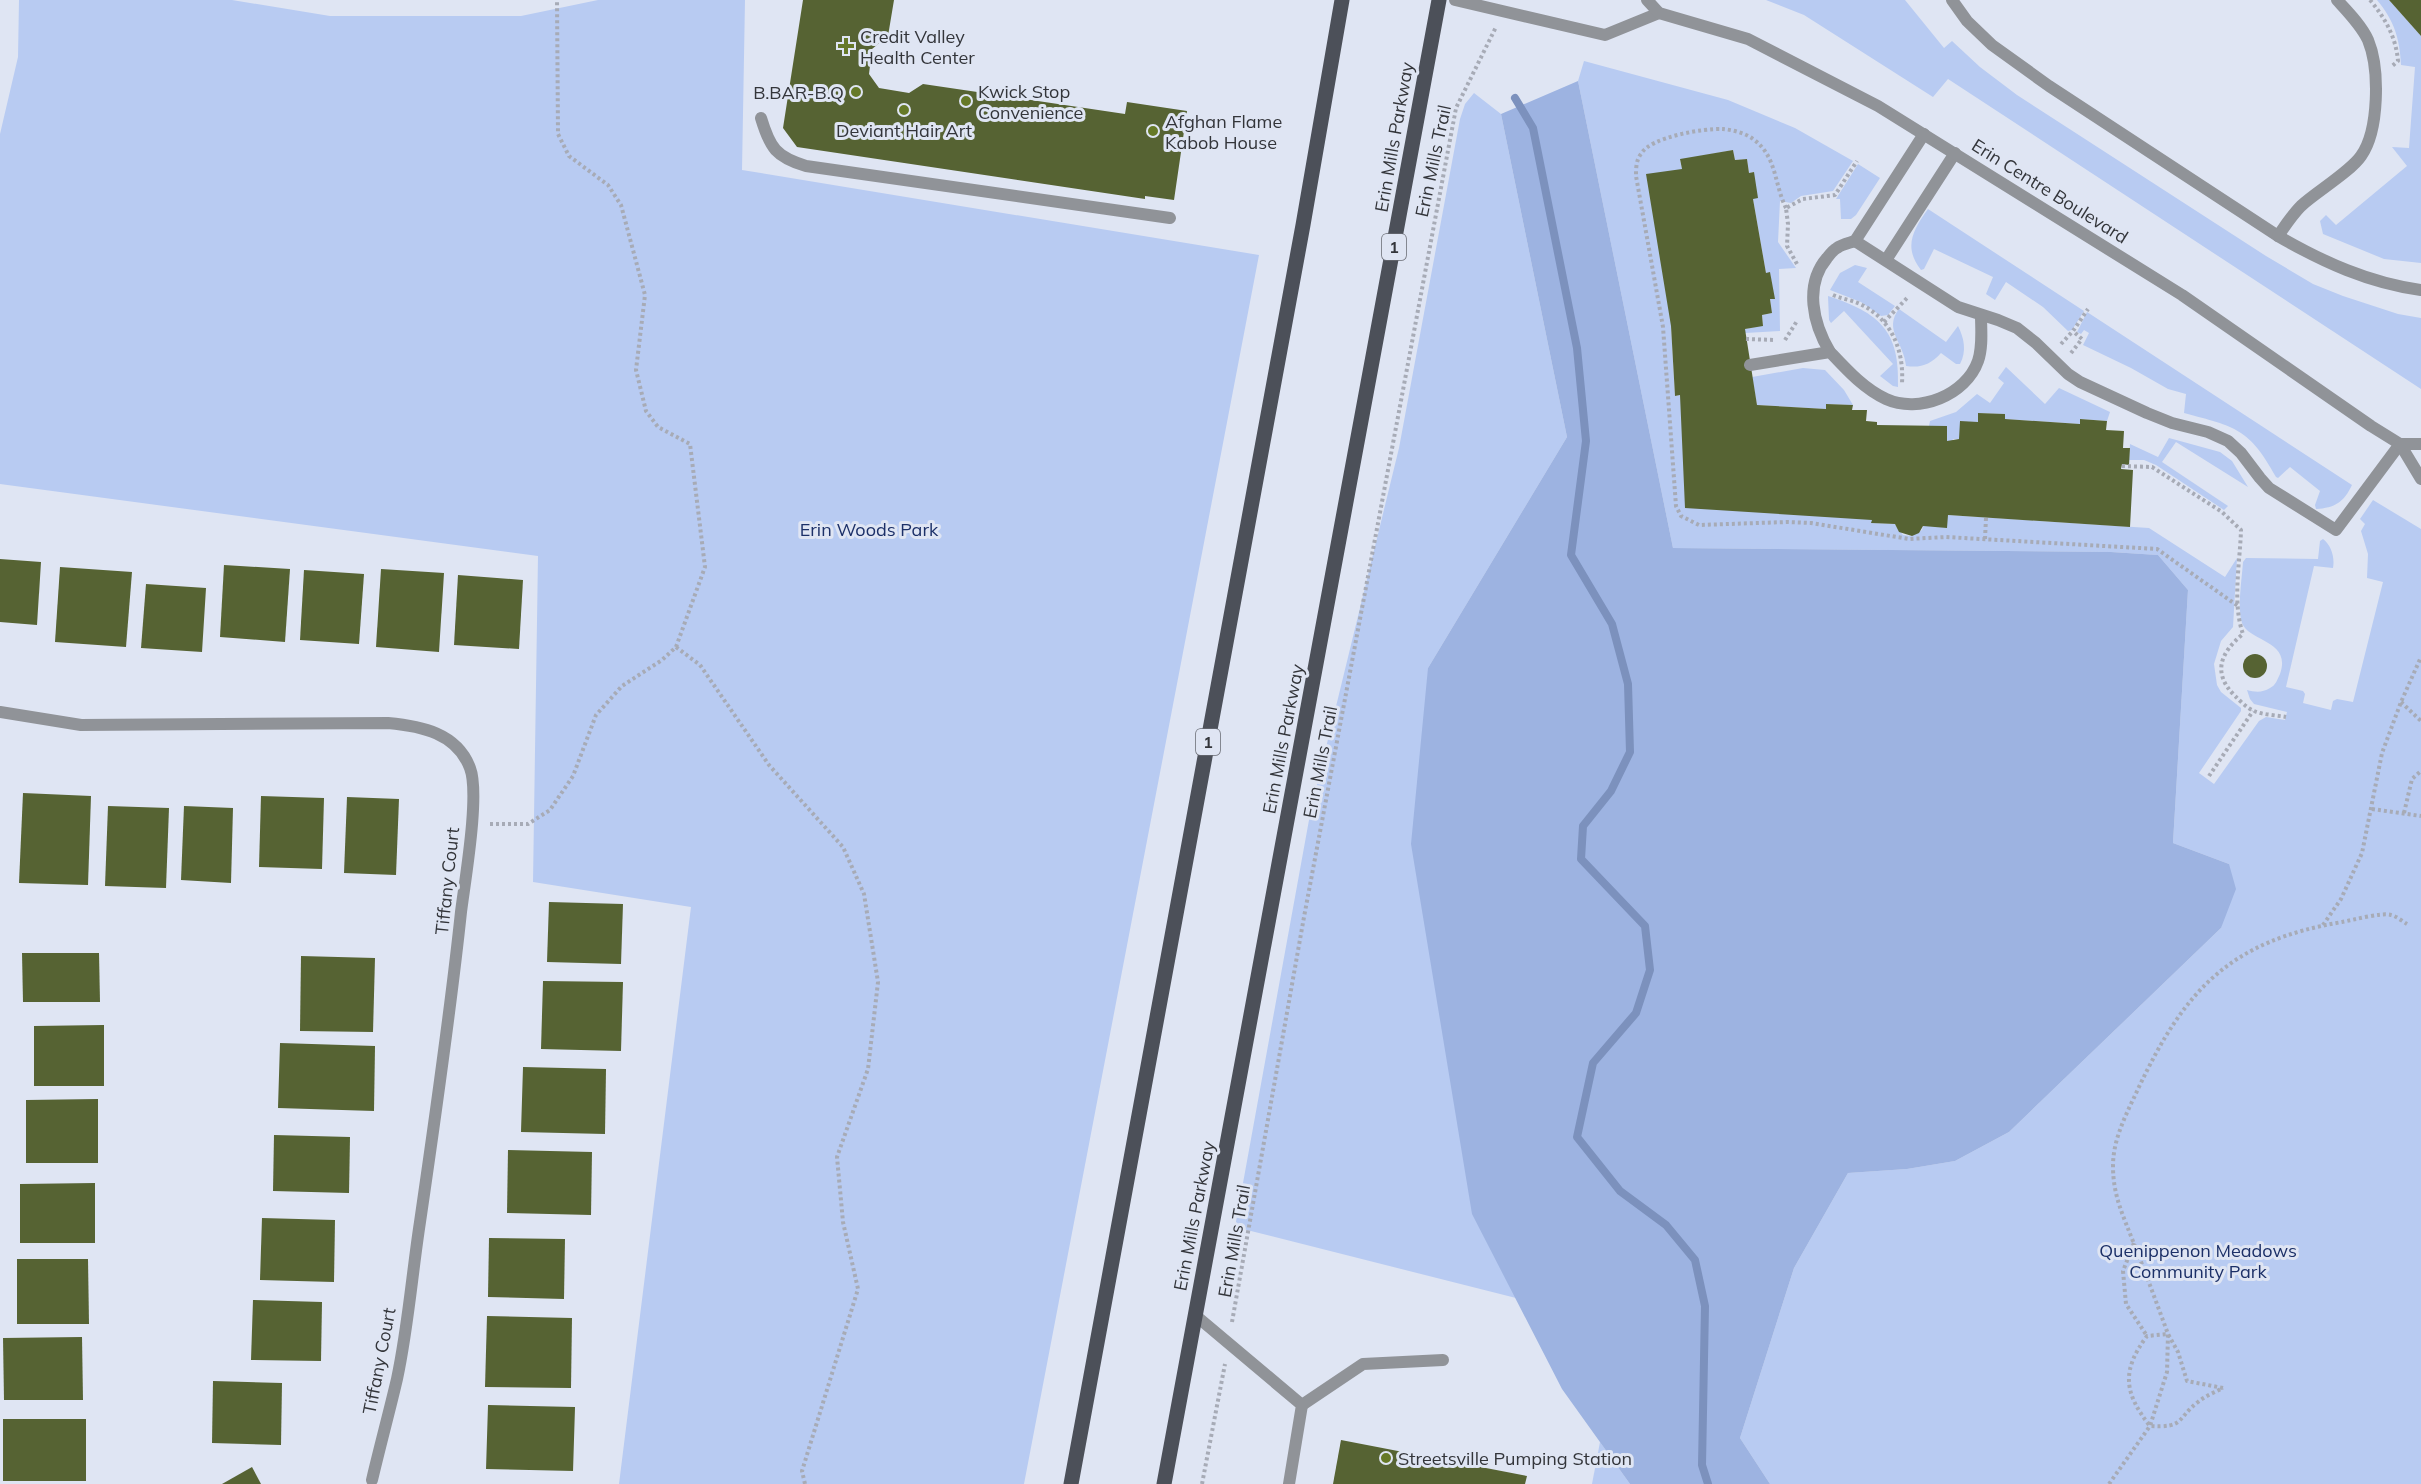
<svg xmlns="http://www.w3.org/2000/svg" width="2421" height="1484" viewBox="0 0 2421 1484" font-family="Mulish,sans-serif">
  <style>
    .green { fill: #b8cbf2 }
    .forest { fill: #9db3e1 }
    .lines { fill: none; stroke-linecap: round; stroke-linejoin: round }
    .stream { stroke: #7c91bd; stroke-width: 8 }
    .building { fill: #566333 }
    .path { stroke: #a7abb6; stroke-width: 4; stroke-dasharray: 3 3; stroke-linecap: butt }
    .service { stroke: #909398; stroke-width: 12 }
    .minor { stroke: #909398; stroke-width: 12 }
    .tertiary { stroke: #909398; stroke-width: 12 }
    .primary { stroke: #4c5059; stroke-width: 15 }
    .poi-dot { fill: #667928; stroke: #dfe5f3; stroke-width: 2 }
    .labels { text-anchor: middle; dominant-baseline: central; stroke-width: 6; stroke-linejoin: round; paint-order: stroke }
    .shield { fill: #dfe5f3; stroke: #676a72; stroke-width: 1.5 }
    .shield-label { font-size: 16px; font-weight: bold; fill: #33353a }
    .poi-label { font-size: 18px; fill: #33353a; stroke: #dfe5f3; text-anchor: start }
    .street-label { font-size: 18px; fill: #33353a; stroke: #dfe5f3 }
    .park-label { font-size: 18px; fill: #1c3068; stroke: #dfe5f3 }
  </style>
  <rect width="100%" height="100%" fill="#dfe5f3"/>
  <g class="green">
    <path d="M 19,0 L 232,0 L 330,16 L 521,16 L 598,0 L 745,0 L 742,170 L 1259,255 L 1024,1484 L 619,1484 L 691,907 L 533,882 L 538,556 L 0,484 L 0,134 L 18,57 Z"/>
    <path d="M 1766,0 L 1905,0 L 1944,48 L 1952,41 L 1980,67 L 2017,95 L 2266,256 L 2313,284 L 2343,296 L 2398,314 L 2421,318 L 2421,389 L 1948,79 L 1933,97 L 1804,15 Z"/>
    <path d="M 2377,0 L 2389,0 L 2421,36 L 2421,263 L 2384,259 L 2323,234 L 2320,221 L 2326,215 L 2336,225 L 2407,166 L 2392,147 L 2409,148 L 2415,67 L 2401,65 C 2400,39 2394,20 2377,0 Z"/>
    <path d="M 1584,61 L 1728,100 L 1795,128 L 1853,161 L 1833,191 L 1801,196 L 1791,203 L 1780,201 L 1778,242 L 1796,268 L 1779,269 L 1780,331 L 1745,333 L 1745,329 L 1763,325 L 1762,315 L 1772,313 L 1770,299 L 1774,298 L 1770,273 L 1766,273 L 1753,199 L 1754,172 L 1749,173 L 1747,159 L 1735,160 L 1733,150 L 1680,160 L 1682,169 L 1671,326 L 1675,396 L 1680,395 L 1872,520 L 1872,523 L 1895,524 L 1903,535 L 1911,536 L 1922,530 L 1923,526 L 1948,515 L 2149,528 L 2225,577 L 2237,558 L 2233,627 L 2221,641 L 2214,664 L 2217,685 L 2221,692 L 2241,708 L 2241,711 L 2199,773 L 2214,784 L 2259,721 L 2266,717 L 2285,720 L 2287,712 L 2254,704 L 2250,699 L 2247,690 C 2255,692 2262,693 2270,688 C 2276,685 2277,680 2280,674 C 2292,640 2249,642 2242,623 C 2237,608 2242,578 2243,562 L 2246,558 L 2318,559 L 2320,541 L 2323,539 C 2331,545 2335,557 2333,568 L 2314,566 L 2286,687 L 2303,691 L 2305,694 L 2303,703 L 2331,710 L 2333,701 L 2337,699 L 2353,702 L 2383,582 L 2367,578 L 2368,554 L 2361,531 L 2365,524 L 2360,519 L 2373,500 L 2421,529 L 2421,1484 L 1770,1484 L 1740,1438 L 1794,1268 L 1848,1173 L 1907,1169 L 1955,1161 L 2009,1132 L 2221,928 L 2229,864 L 2173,843 L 2188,590 L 2158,555 L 2111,552 L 1673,548 L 1578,81 Z"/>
    <path d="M 1474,93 L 1501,114 L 1567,437 L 1428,668 L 1484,1236 L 1516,1298 L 1235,1227 L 1311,809 L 1399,448 L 1460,119 L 1465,104 Z"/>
    <path d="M 1858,164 L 1880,178 L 1856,215 L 1851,219 L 1841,219 L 1840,199 L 1836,199 Z"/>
    <path d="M 1928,209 L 2084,311 L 2072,330 L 2068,331 L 2043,307 L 2006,282 L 1995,300 L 1986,294 L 1993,277 L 1934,249 L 1924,269 L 1921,270 C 1903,247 1913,230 1928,209 Z"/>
    <path d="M 1855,265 L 1867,268 L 1858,282 L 1895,306 L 1888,315 L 1881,316 L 1861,302 L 1830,290 L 1840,273 Z"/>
    <path d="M 1828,296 C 1880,313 1900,331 1898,387 L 1893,386 L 1880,376 L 1893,364 L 1844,311 L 1831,323 L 1829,320 Z"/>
    <path d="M 1899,309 L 1946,342 L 1958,326 C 1964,338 1967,351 1960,364 L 1956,364 L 1941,353 C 1930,365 1921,368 1906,366 C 1904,342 1883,330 1899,309 Z"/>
    <path d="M 2087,312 L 2352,485 C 2344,502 2335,508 2316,509 L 2315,505 L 2320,491 L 2290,467 L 2278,478 L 2276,477 C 2249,428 2236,427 2184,413 L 2186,394 L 2168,389 L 2131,368 L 2083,345 L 2089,333 L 2084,330 L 2081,334 L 2077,332 Z"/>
    <path d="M 2006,367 L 2045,404 L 2059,388 L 2110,412 L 2107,421 L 2080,419 L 2080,424 L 2005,419 L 2005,414 L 1978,413 L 1978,422 L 1959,439 L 1953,439 L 1952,441 L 1947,441 L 1947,426 L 1929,426 L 1930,421 L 1956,412 L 1977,394 L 1990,403 L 2004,383 L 1998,378 Z"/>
    <path d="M 1803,368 L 1825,370 L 1844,390 L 1853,405 L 1826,404 L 1826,409 L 1757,405 L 1752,377 Z"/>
    <path d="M 2169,438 L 2220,452 L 2232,461 L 2248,487 L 2176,442 L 2162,462 L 2228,506 L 2224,510 L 2156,465 L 2144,460 L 2129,460 L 2130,444 L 2158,457 Z"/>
    <path d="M 1600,1442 L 1630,1484 L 1592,1484 Z"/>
  </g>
  <path class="forest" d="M 1578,81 L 1673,548 L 2111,552 L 2158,555 L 2188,590 L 2173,843 L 2229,864 L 2236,889 L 2221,928 L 2009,1132 L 1955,1161 L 1907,1169 L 1848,1173 L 1794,1268 L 1740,1438 L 1770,1484 L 1630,1484 L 1562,1389 L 1472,1214 L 1411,844 L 1428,668 L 1567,437 L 1501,114 Z"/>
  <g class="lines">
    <path class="stream" d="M 1515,98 L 1533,128 L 1577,348 L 1586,441 L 1571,555 L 1612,624 L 1628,684 L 1630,752 L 1611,791 L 1583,826 L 1581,859 L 1645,926 L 1650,970 L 1636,1013 L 1593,1063 L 1577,1137 L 1620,1191 L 1666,1225 L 1695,1260 L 1705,1306 L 1702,1465 L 1708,1484"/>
  </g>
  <g class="building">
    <path d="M 803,0 L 894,0 L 888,36 L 872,49 L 869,74 L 879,88 L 909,93 L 923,84 L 1125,114 L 1127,102 L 1187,111 L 1174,200 L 1145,196 L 1145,199 L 797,147 L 783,128 Z"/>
    <path d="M 2389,0 L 2421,0 L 2421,36 Z"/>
    <path d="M 1733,150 L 1735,160 L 1747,159 L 1749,173 L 1754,172 L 1758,198 L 1753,199 L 1766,273 L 1770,272 L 1775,299 L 1770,299 L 1772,313 L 1762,315 L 1763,326 L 1745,329 L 1757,405 L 1826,409 L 1826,404 L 1853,405 L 1852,410 L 1867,410 L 1866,421 L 1877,422 L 1877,425 L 1947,426 L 1947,441 L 1959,439 L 1960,421 L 1978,422 L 1978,413 L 2005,414 L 2005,419 L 2080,424 L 2080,419 L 2107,421 L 2106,430 L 2124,431 L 2123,448 L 2130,448 L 2129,465 L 2122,464 L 2121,469 L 2133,470 L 2130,527 L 1948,515 L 1947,528 L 1923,526 L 1919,533 L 1912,536 L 1899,532 L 1895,524 L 1871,523 L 1872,520 L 1685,508 L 1680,395 L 1675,396 L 1671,326 L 1646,174 L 1682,169 L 1680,159 Z"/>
    <path d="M 0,559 L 41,562 L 37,625 L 0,622 Z"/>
    <path d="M 224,565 L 290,569 L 285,642 L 220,637 Z"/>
    <path d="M 60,567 L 132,572 L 126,647 L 55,642 Z"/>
    <path d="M 381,569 L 444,573 L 439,652 L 376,647 Z"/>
    <path d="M 304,570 L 364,574 L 359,644 L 300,640 Z"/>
    <path d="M 458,575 L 523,580 L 519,649 L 454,645 Z"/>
    <path d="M 146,584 L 206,588 L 202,652 L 141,648 Z"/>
    <circle cx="2255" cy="666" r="12"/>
    <path d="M 23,793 L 91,796 L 88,885 L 19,883 Z"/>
    <path d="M 261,796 L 324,798 L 322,869 L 259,867 Z"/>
    <path d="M 347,797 L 399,799 L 396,875 L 344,873 Z"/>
    <path d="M 108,806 L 169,808 L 166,888 L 105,886 Z"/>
    <path d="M 184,806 L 233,808 L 231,883 L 181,880 Z"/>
    <path d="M 549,902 L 623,904 L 621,964 L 547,962 Z"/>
    <path d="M 22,953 L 99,953 L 100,1002 L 23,1002 Z"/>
    <path d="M 301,956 L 375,958 L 373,1032 L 300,1031 Z"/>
    <path d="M 543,981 L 623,982 L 621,1051 L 541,1049 Z"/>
    <path d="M 104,1025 L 104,1086 L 34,1086 L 34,1026 Z"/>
    <path d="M 280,1043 L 375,1046 L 374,1111 L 278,1108 Z"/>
    <path d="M 523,1067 L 606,1069 L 605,1134 L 521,1132 Z"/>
    <path d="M 98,1099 L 98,1163 L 26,1163 L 26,1100 Z"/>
    <path d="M 274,1135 L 350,1137 L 349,1193 L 273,1191 Z"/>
    <path d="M 508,1150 L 592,1152 L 591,1215 L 507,1213 Z"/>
    <path d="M 95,1183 L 95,1243 L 20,1243 L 20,1184 Z"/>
    <path d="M 262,1218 L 335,1220 L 334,1282 L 260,1280 Z"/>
    <path d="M 489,1238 L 565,1239 L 564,1299 L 488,1297 Z"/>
    <path d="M 17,1259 L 88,1259 L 89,1324 L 17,1324 Z"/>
    <path d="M 253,1300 L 322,1302 L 321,1361 L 251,1360 Z"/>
    <path d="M 487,1316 L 572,1318 L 571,1388 L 485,1387 Z"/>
    <path d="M 82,1337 L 83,1400 L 4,1400 L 3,1338 Z"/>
    <path d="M 213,1381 L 282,1383 L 281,1445 L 212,1443 Z"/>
    <path d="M 488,1405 L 575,1407 L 573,1471 L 486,1469 Z"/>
    <rect x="3" y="1419" width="83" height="62"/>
    <path d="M 1341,1440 L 1527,1476 L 1525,1484 L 1333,1484 Z"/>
    <path d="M 252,1467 L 261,1484 L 222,1484 Z"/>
  </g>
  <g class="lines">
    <g class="path">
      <path d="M 2370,0 C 2385,18 2396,37 2398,61 L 2392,66"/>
      <path d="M 1786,208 C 1774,184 1777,156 1753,139 C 1745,133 1733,130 1723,129 C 1704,128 1650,137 1641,154 C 1636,160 1636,169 1636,176 L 1663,327 L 1676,506 L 1681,516 L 1699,525 L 1787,522 L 1811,523 L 1909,539 L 1946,537 L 2157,549 L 2238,606"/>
      <path d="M 1797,264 L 1787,246 L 1788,224 L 1786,208 L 1803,199 L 1835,195 L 1857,161"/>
      <path d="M 1833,295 C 1842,299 1852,300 1860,304 C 1892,319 1904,351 1902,383"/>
      <path d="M 1884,322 L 1908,297"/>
      <path d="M 1746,339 L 1775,340"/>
      <path d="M 1785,340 L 1797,321"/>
      <path d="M 2061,344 L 2073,331 L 2088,309"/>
      <path d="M 2071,353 L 2082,339 L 2073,331"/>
      <path d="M 2122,466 L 2152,467 L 2222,512 L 2241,530 C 2240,563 2232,603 2243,634 C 2220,653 2212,673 2235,696 C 2240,701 2247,708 2254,711 C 2263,715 2276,715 2286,717"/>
      <path d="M 1985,539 L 1986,518"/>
      <path d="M 676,647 L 700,665 L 769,765 L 843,847 L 864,894 L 878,982 L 868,1069 L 837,1157 L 843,1222 L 858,1289 L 802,1471 L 805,1484"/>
      <path d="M 2401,702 L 2421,721"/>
      <path d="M 2209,776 L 2253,711"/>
      <path d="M 2372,809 L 2421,816"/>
      <path d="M 2404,813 L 2412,779 L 2421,771"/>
      <path d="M 490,824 L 528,824 L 550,810 L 573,776 L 596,715 L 622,686 L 662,660 L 676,647 L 705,567 L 690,444 L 658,427 L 646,411 L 636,370 L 645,295 L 621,205 L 608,185 L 569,156 L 558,134 L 557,0"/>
      <path d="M 2323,925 L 2341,899 L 2362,853 L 2382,753 L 2401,702 L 2421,657"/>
      <path d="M 2134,1243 L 2123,1271 L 2126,1304 L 2147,1336"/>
      <path d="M 1232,1322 L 1304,917 L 1456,108 L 1496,27"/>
      <path d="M 2223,1388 L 2187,1381 L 2178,1352 L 2168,1334 C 2157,1304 2146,1274 2134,1244 C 2124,1217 2113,1197 2113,1166 C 2113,1138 2127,1113 2138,1089 C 2185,989 2230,941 2342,922 C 2353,920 2382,912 2391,915 C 2396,916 2402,921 2407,924"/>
      <path d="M 1202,1484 L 1225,1364"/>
      <path d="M 2109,1484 L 2150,1426 L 2167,1372 L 2168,1334 L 2147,1336 C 2121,1371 2124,1393 2150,1426 C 2185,1428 2176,1419 2198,1402 C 2205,1396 2215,1392 2223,1388"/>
    </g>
    <g class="service">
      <path d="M 1952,0 L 1967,21 L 1992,45 L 2049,86 L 2278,236 C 2323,262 2369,283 2421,290"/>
      <path d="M 761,118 C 770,148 776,157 806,166 L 1170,218"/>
      <path d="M 2278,236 C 2285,226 2292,215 2301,206 C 2316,192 2350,172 2361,156 C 2379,131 2380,69 2368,40 C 2361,25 2348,12 2337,0"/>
      <path d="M 1855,241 L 1958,307 L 1998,320 L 2017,328 L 2036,343 L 2068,374 L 2080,382 L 2147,413 L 2172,423 L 2208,432 L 2228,441 L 2241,453 L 2260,478 L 2269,488 L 2336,530 L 2400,444"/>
      <path d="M 1886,260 L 1955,153"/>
      <path d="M 1830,352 C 1813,324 1804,285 1827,258 C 1830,254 1833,250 1837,248 C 1842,244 1849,243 1855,241 L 1924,134"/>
      <path d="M 1750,365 L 1830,352 C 1846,369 1864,389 1886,399 C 1919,414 1966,395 1978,361 C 1983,347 1981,329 1981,315"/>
      <path d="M 1195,1315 L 1302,1405 L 1289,1484"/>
      <path d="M 1302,1405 L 1363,1364 L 1443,1360"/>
    </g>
    <path class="minor" d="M 0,712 L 81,725 L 388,723 C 421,726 457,733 470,768 C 480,794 465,880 461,912 C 450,1016 435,1119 420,1222 C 412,1274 408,1328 397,1379 C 389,1413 380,1446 372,1480"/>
    <g class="tertiary">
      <path d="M 1455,0 L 1605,35 L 1659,13"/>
      <path d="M 1647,0 L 1659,13 L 1748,39 L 1878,106 L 2182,295 L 2371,426 L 2400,444 L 2421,479"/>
      <path d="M 2400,444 L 2421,444"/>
    </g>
    <g class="primary">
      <path d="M 1071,1484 L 1303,225 L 1342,0"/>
      <path d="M 1164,1484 L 1439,0"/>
    </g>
  </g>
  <g class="poi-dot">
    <path d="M843 37h6v6h6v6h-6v6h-6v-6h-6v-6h6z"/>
    <circle cx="856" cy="92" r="6"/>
    <circle cx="966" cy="101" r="6"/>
    <circle cx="904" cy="110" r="6"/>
    <circle cx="1153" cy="131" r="6"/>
    <circle cx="1386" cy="1458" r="6"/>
  </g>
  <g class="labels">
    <g class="shield">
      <rect x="1382" y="234" width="24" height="26" rx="4.5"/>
      <rect x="1196" y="729" width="24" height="26" rx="4.5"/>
    </g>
    <g class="shield-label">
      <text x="1394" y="247">1</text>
      <text x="1208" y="742">1</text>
    </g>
    <g class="poi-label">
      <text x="860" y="36">Credit Valley<tspan x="860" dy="21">Health Center</tspan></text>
      <text x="978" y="91">Kwick Stop<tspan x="978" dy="21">Convenience</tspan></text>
      <text x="844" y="92" text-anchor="end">B.BAR-B.Q</text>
      <text x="1165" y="121">Afghan Flame<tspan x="1165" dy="21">Kabob House</tspan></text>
      <text x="904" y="130" text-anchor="middle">Deviant Hair Art</text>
      <text x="1398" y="1458">Streetsville Pumping Station</text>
    </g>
    <g class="street-label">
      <text transform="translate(1394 137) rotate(-80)">Erin Mills Parkway</text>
      <text transform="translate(1433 161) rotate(-78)">Erin Mills Trail</text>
      <text transform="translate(2050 191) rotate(32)">Erin Centre Boulevard</text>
      <text transform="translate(1283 739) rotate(-79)">Erin Mills Parkway</text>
      <text transform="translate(1320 762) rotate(-79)">Erin Mills Trail</text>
      <text transform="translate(447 881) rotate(-84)">Tiffany Court</text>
      <text transform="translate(1194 1216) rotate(-79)">Erin Mills Parkway</text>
      <text transform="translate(1234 1241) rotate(-80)">Erin Mills Trail</text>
      <text transform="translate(379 1361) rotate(-79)">Tiffany Court</text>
    </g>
    <g class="park-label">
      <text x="869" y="529">Erin Woods Park</text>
      <text x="2198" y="1250">Quenippenon Meadows<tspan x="2198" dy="21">Community Park</tspan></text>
    </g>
  </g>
</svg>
